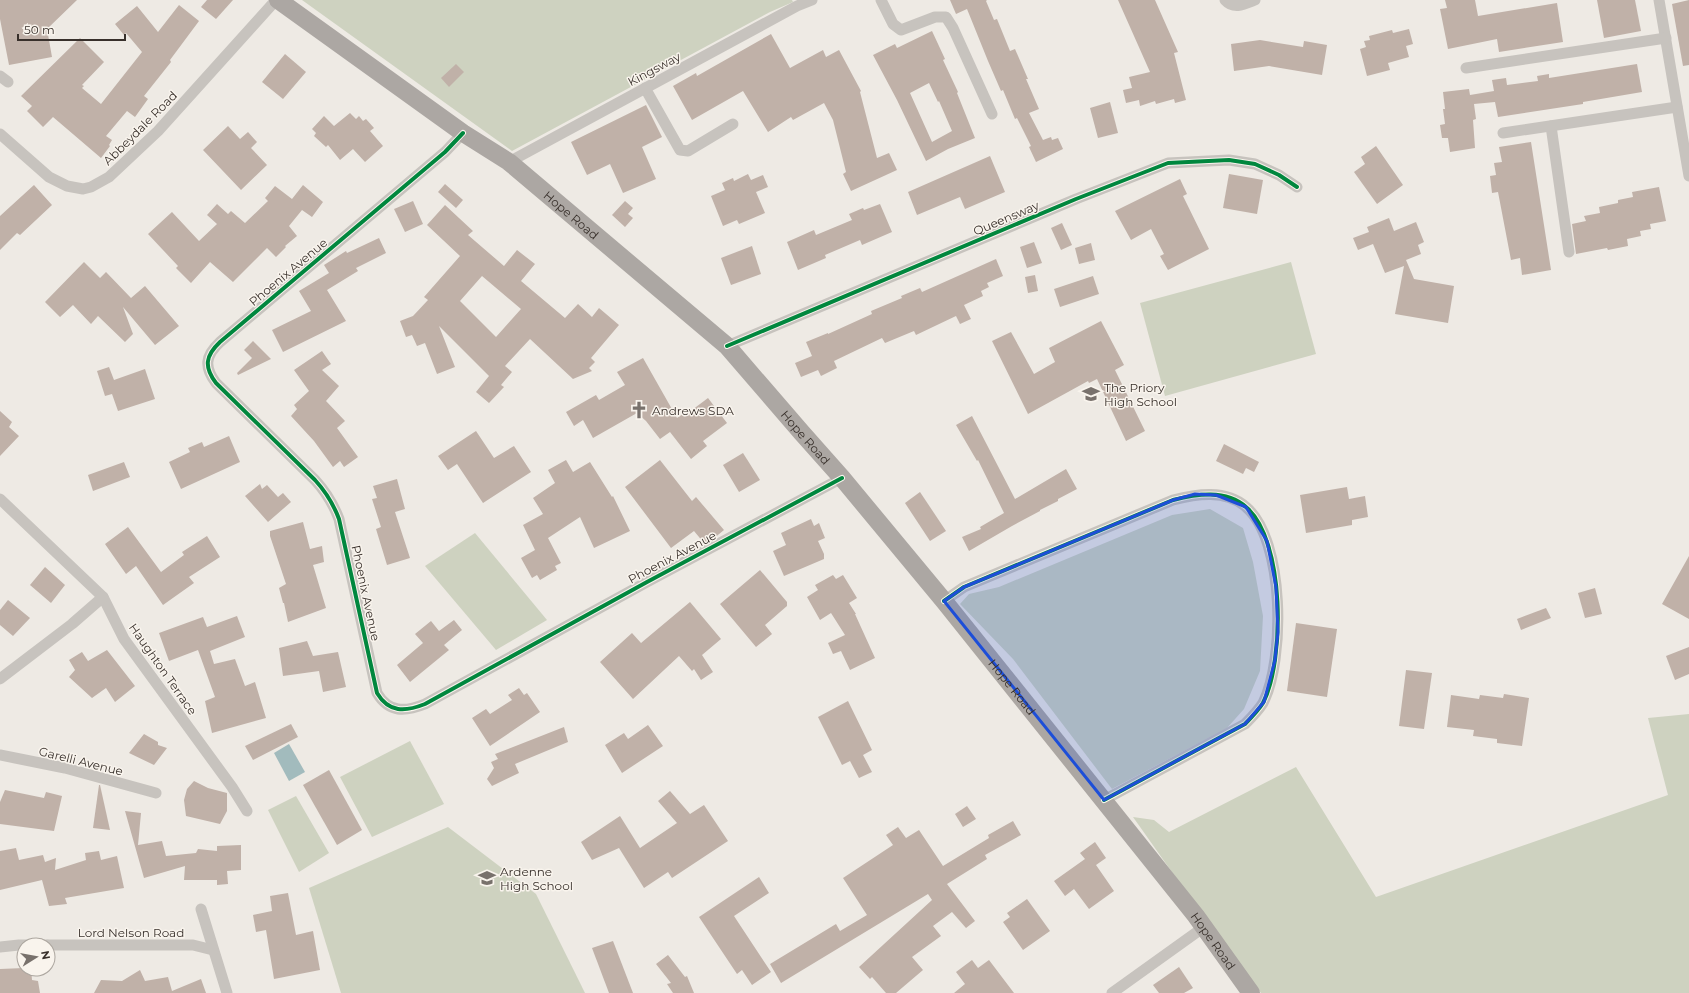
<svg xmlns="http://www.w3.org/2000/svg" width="1689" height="993" viewBox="0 0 1689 993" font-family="Montserrat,sans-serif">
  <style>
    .green { fill: #ced2c0 }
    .water { fill: #a2bbbd }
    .building { fill: #c0b1a8; fill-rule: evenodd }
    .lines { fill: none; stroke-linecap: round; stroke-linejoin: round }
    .street { stroke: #c7c3be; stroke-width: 11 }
    .primary { stroke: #aca7a3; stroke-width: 18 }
    .cycleway-casing { stroke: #f9f4ed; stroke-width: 6 }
    .cycleway { stroke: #00873e; stroke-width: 4 }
    .marked { fill: #1d4ed8; fill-opacity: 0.2; stroke: #1d4ed8; stroke-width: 3; stroke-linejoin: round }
    .labels { text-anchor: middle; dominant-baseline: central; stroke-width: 3; stroke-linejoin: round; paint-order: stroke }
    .street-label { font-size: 12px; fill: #38302b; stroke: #f9f4ed }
    .poi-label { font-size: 12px; fill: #38302b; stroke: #f9f4ed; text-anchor: start }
  </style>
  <rect width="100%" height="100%" fill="#eeeae4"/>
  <g class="green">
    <path d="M 302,0 L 792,0 L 793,2 L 770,12 L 512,151 Z"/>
    <path d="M 1291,262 L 1316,354 L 1165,396 L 1140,303 Z"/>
    <path d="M 1210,509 L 1243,528 L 1253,562 L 1263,616 L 1260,671 L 1244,709 L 1227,728 L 1112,789 L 1013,659 L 960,604 L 969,594 L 999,587 L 1172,515 Z"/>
    <path d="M 475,533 L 547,620 L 496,650 L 425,566 Z"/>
    <path d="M 1689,714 L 1689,993 L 1261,993 L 1237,964 L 1133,817 L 1154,820 L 1169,832 L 1296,767 L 1376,897 L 1668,795 L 1648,718 Z"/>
    <path d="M 410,741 L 444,804 L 372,837 L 340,777 Z"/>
    <path d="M 296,796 L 329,853 L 299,872 L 268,810 Z"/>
    <path d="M 448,827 L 536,894 L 585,993 L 341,993 L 309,888 Z"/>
  </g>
  <path class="water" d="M 289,744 L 305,772 L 289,781 L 274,753 Z"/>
  <g class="building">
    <path d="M 0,0 L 77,0 L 47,29 L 52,57 L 9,65 L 0,19 Z"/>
    <path d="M 207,0 L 233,0 L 216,19 L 201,7 Z"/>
    <path d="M 950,0 L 987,0 L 986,1 L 994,20 L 997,19 L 1010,51 L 1015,49 L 1028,79 L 1026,79 L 1039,109 L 1029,113 L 1043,140 L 1051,137 L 1052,140 L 1058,138 L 1063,149 L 1036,162 L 1029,147 L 1031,146 L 1017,118 L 1015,119 L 1003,90 L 1001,91 L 988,61 L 967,9 L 956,14 Z"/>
    <path d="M 1118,0 L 1155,0 L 1178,52 L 1174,53 L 1186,100 L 1175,103 L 1174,99 L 1156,104 L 1155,101 L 1140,106 L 1139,100 L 1126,103 L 1123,90 L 1132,88 L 1129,77 L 1150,72 Z"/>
    <path d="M 1445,0 L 1475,0 L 1478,16 L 1557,3 L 1563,42 L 1499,52 L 1497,39 L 1448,49 L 1440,9 L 1447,8 Z"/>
    <path d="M 1597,0 L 1635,0 L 1641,31 L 1604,38 Z"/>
    <path d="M 1689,0 L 1689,65 L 1683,66 L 1672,4 Z"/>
    <path d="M 179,5 L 199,21 L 170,60 L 171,62 L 144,96 L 148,99 L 135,117 L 127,111 L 106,136 L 112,140 L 109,145 L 110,146 L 101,158 L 53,117 L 43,127 L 27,111 L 32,106 L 21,96 L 80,38 L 104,62 L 82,85 L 84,86 L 82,88 L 101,104 L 142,52 L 126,33 L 124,35 L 115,24 L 137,6 L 158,32 Z"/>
    <path d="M 1409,29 L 1413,44 L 1406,46 L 1409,57 L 1388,63 L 1390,70 L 1367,76 L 1360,49 L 1366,47 L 1364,41 L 1370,40 L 1369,36 L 1392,30 L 1393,33 Z"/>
    <path d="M 932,31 L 945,59 L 943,60 L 958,92 L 957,93 L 975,138 L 948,149 L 926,161 L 897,100 L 873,55 L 895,44 L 897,48 ZM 929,83 L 938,102 L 939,101 L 952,131 L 932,142 L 910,93 Z"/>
    <path d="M 771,34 L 790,68 L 823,50 L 826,57 L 839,50 L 861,91 L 860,92 L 877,158 L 889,153 L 897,170 L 851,191 L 843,174 L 846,172 L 833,120 L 824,103 L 793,120 L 791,117 L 768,132 L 743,91 L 692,120 L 673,86 L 696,73 L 697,76 Z"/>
    <path d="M 1260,40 L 1303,47 L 1304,41 L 1327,45 L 1322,75 L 1269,66 L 1234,71 L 1231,44 Z"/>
    <path d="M 285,54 L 306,72 L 283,99 L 262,82 Z"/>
    <path d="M 456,64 L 464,72 L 449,87 L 441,78 Z"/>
    <path d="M 1637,64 L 1642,92 L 1583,102 L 1583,104 L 1498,117 L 1495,102 L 1474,104 L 1476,119 L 1473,120 L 1475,148 L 1450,152 L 1448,138 L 1442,138 L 1440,125 L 1445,124 L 1443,109 L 1445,109 L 1443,92 L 1469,89 L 1470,95 L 1494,91 L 1492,80 L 1506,78 L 1507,85 L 1538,81 L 1537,76 L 1549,74 L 1549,78 Z"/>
    <path d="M 1110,102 L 1118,133 L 1098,138 L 1090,108 Z"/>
    <path d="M 646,105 L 662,137 L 642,147 L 656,179 L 623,193 L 610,164 L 587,175 L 571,142 Z"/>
    <path d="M 350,113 L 356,119 L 359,116 L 363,121 L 366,119 L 374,128 L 370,131 L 383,146 L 365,162 L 353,149 L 340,160 L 328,145 L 326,147 L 314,136 L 316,133 L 312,129 L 324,116 L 334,126 Z"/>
    <path d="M 228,126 L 240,139 L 248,132 L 257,142 L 251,148 L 267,165 L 241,190 L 203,150 Z"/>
    <path d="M 1531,142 L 1551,270 L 1522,275 L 1520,258 L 1511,260 L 1498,192 L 1492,193 L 1490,176 L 1496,175 L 1494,163 L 1502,162 L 1499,147 Z"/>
    <path d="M 1376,146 L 1403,185 L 1377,204 L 1354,172 L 1365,164 L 1361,157 Z"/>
    <path d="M 990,156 L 1005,192 L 965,209 L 960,197 L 917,215 L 908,192 Z"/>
    <path d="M 748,174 L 751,180 L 763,175 L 768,187 L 756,192 L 765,213 L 739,224 L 737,220 L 723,226 L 711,196 L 725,190 L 722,183 L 733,178 L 734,181 Z"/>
    <path d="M 1229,174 L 1263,180 L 1257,214 L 1223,208 Z"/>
    <path d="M 1180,179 L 1187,194 L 1183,196 L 1209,249 L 1168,270 L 1160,256 L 1164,254 L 1151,229 L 1131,240 L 1115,211 Z"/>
    <path d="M 445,184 L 463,200 L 456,208 L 438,192 Z"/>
    <path d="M 34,185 L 52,205 L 20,235 L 17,233 L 0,250 L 0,216 Z"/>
    <path d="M 303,185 L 323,202 L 312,217 L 302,210 L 289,226 L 297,236 L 285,246 L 286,247 L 276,257 L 267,248 L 233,282 L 210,262 L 191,283 L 176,268 L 178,266 L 148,234 L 172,212 L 199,241 L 217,224 L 207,215 L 217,204 L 228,214 L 231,211 L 245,223 L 268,201 L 265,198 L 275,186 L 292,199 Z"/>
    <path d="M 1659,187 L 1666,221 L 1650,224 L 1651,229 L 1640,231 L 1641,236 L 1627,239 L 1628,246 L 1608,250 L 1607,248 L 1576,254 L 1572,224 L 1586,221 L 1584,216 L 1600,213 L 1599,207 L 1618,203 L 1618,200 L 1633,197 L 1632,192 Z"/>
    <path d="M 413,201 L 423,224 L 405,232 L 394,209 Z"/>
    <path d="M 625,201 L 633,208 L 628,214 L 633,218 L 625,227 L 612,215 Z"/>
    <path d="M 880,204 L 892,232 L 862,245 L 860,240 L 825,255 L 826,258 L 798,270 L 787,242 L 814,230 L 816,235 L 852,220 L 849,214 L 863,208 L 864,210 Z"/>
    <path d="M 445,205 L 473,231 L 468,235 L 504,266 L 517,250 L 535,264 L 521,281 L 565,318 L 578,304 L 592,317 L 599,308 L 619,325 L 591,358 L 595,362 L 589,368 L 592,371 L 573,379 L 530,339 L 505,366 L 512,372 L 501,385 L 504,387 L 489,403 L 476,392 L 489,376 L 439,326 L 455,367 L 437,374 L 425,343 L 417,346 L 412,335 L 406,337 L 400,321 L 413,316 L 428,300 L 424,297 L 460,256 L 427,225 ZM 482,276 L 521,309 L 496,337 L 460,301 Z"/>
    <path d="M 1389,218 L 1394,231 L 1416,222 L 1424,242 L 1418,245 L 1421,254 L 1406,260 L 1414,279 L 1454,286 L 1448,323 L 1395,314 L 1404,266 L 1385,273 L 1373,244 L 1358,250 L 1353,238 L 1369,232 L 1367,227 Z"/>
    <path d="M 1062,223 L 1072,245 L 1061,250 L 1051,228 Z"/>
    <path d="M 379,238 L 386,253 L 356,268 L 358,271 L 327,290 L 346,321 L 283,352 L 272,330 L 311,311 L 299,291 L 329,273 L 324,265 L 346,251 L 347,253 Z"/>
    <path d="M 1034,242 L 1042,263 L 1027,268 L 1020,247 Z"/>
    <path d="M 1091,243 L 1095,260 L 1079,264 L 1075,248 Z"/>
    <path d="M 752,246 L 761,274 L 731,285 L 721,258 Z"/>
    <path d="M 996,259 L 1003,276 L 987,283 L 989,287 L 981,291 L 983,296 L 964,305 L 971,319 L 960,324 L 956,316 L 916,335 L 914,331 L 885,343 L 882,338 L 834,361 L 837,368 L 821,376 L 818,370 L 801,377 L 795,363 L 812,356 L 806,342 L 828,333 L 828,334 L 872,314 L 871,311 L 902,298 L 901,296 L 920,288 L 922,292 Z"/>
    <path d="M 84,262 L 100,278 L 106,272 L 131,298 L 145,286 L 179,326 L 155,345 L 123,307 L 133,334 L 125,342 L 98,316 L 91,324 L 73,305 L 60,317 L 45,302 Z"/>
    <path d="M 1035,275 L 1038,291 L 1028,293 L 1025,277 Z"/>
    <path d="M 1093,276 L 1099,294 L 1060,307 L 1054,289 Z"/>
    <path d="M 1101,321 L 1124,365 L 1115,370 L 1145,431 L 1126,441 L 1097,379 L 1089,383 L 1088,381 L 1028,414 L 992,341 L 1011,332 L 1034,374 L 1055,362 L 1049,348 Z"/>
    <path d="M 253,341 L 271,359 L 238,375 L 237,373 L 252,358 L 244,350 Z"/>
    <path d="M 322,351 L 331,364 L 322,370 L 339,386 L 326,401 L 345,421 L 337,428 L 358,457 L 344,467 L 340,461 L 333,467 L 314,441 L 291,416 L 297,409 L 294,405 L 309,391 L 294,370 Z"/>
    <path d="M 643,358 L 677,418 L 687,411 L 688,413 L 708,398 L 727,423 L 703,441 L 707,446 L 691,459 L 670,432 L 660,439 L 646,421 L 637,413 L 593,438 L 583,420 L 574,426 L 566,412 L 596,395 L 599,400 L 625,385 L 617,372 Z"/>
    <path d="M 109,367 L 114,380 L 145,369 L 155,399 L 118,411 L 112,394 L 105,396 L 97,371 Z"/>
    <path d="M 0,411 L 12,422 L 9,427 L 19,436 L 0,456 Z"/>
    <path d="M 972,416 L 1015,499 L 1066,469 L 1077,489 L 1058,499 L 1058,501 L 1040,510 L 1040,511 L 1012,526 L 969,551 L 962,537 L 981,529 L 980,527 L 1004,513 L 978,460 L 977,461 L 956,425 Z"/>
    <path d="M 476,431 L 494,458 L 514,446 L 531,472 L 483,503 L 457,464 L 448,470 L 438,456 Z"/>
    <path d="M 229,436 L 240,462 L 181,489 L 169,462 L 190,452 L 188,448 L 202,442 L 204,447 Z"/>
    <path d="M 1224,444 L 1259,462 L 1254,472 L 1246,468 L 1243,474 L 1216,461 Z"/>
    <path d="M 743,453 L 760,480 L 739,492 L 723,465 Z"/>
    <path d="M 566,460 L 573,472 L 590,462 L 612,497 L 613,496 L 630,531 L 594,548 L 580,517 L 548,538 L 561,563 L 555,566 L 557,570 L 540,580 L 537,575 L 532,578 L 521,558 L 535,550 L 523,525 L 543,514 L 533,498 L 555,483 L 548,470 Z"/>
    <path d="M 660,460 L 692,501 L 696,497 L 724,530 L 713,539 L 704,543 L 694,531 L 671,548 L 625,487 Z"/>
    <path d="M 124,462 L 130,477 L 93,491 L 88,475 Z"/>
    <path d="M 397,479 L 405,509 L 395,512 L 410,558 L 387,565 L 376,529 L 381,527 L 372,499 L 377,498 L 373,486 Z"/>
    <path d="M 260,484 L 262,489 L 267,485 L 278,497 L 283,493 L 291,502 L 268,522 L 245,496 Z"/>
    <path d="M 1347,487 L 1349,499 L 1365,496 L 1368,517 L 1352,520 L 1352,525 L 1306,533 L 1300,495 Z"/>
    <path d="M 920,492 L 946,531 L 930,541 L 905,503 Z"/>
    <path d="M 811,519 L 814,526 L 819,523 L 825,538 L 818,541 L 824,554 L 824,559 L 784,576 L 773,551 L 786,545 L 781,533 Z"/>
    <path d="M 303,522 L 310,549 L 322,546 L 324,562 L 313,565 L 326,608 L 288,622 L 284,603 L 283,603 L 279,588 L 286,584 L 270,536 L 270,531 Z"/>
    <path d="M 128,527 L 161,572 L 184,555 L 182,552 L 207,536 L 220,557 L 189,577 L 194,583 L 163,605 L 136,566 L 126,574 L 105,544 Z"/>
    <path d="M 1689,556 L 1689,619 L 1662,604 Z"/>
    <path d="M 45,567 L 65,585 L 51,603 L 30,585 Z"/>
    <path d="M 760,570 L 787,602 L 787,606 L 765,625 L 772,634 L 756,647 L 720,604 Z"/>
    <path d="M 833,575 L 836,579 L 843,575 L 857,598 L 849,603 L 856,614 L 855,614 L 875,658 L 850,670 L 841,651 L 833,654 L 828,643 L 845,635 L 831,613 L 820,620 L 807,597 L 818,590 L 815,585 Z"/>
    <path d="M 1595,588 L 1602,614 L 1585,618 L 1578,593 Z"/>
    <path d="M 8,600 L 30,618 L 13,636 L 0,625 L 0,610 Z"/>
    <path d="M 690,602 L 721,639 L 702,655 L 713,672 L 701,680 L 694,669 L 692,671 L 679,656 L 633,699 L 600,662 L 632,633 L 641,643 Z"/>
    <path d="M 1546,608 L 1551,618 L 1521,630 L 1517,619 Z"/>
    <path d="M 237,616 L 245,637 L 210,651 L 214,664 L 235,659 L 245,686 L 255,682 L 266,718 L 212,733 L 205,701 L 215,697 L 198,650 L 169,661 L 159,633 L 203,617 L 207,627 Z"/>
    <path d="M 454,620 L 462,630 L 444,645 L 449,650 L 410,682 L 397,665 L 423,643 L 415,634 L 431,621 L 439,631 Z"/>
    <path d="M 1296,623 L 1337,629 L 1327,697 L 1287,691 Z"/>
    <path d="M 307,641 L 313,656 L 338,652 L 346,687 L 323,692 L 319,671 L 283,676 L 279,648 Z"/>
    <path d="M 1689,647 L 1689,674 L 1675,680 L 1666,656 Z"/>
    <path d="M 107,650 L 135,686 L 115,702 L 106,688 L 92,698 L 69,677 L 75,670 L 69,660 L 82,652 L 88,661 Z"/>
    <path d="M 1406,670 L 1432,673 L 1424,729 L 1399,726 Z"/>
    <path d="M 519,688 L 524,695 L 527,693 L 540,712 L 490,746 L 472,718 L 486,709 L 490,714 L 512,700 L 508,695 Z"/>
    <path d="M 1504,694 L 1529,698 L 1522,746 L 1497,743 L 1497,739 L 1473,736 L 1474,730 L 1447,727 L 1451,695 L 1479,699 L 1480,695 L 1503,698 Z"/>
    <path d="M 848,701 L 872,750 L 863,755 L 872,772 L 859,778 L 850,761 L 842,765 L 818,717 Z"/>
    <path d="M 291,724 L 298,737 L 253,760 L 245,746 Z"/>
    <path d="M 648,725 L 663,746 L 622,773 L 605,745 L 624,733 L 628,739 Z"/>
    <path d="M 564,727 L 568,742 L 515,764 L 519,773 L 492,786 L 487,779 L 494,768 L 491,762 L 498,759 L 495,754 Z"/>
    <path d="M 144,734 L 158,742 L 158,745 L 167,748 L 154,765 L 129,753 Z"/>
    <path d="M 329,770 L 362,830 L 337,845 L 303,785 Z"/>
    <path d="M 194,781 L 208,788 L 227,793 L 227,811 L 220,824 L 186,816 L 184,800 L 187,789 Z"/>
    <path d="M 99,785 L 100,785 L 110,830 L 93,828 Z"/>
    <path d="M 5,790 L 44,798 L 46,792 L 62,796 L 54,831 L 0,824 L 0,802 Z"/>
    <path d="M 670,791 L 690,814 L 704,805 L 728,841 L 672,878 L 668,872 L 644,888 L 619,848 L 592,860 L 581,842 L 620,816 L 640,848 L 677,823 L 658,801 Z"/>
    <path d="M 967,806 L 976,819 L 963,827 L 955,814 Z"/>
    <path d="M 125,811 L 141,813 L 138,845 L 162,841 L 166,856 L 196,853 L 198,849 L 217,851 L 217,846 L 241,845 L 241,870 L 227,871 L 228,884 L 217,885 L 217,880 L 184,880 L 185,866 L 144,878 Z"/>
    <path d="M 1013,821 L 1021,835 L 985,855 L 987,859 L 947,884 L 975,921 L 966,928 L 952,912 L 933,926 L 941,936 L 912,957 L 923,970 L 896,993 L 886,993 L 872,977 L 870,979 L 859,967 L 932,900 L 928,894 L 781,983 L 770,964 L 836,924 L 840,931 L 867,915 L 843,878 L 893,845 L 886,835 L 898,827 L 906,838 L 919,830 L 943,866 L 989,838 L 988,835 Z"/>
    <path d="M 1095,842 L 1106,858 L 1096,865 L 1114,891 L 1089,909 L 1074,889 L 1065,896 L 1054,881 L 1085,859 L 1080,853 Z"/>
    <path d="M 16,848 L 19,860 L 43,855 L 45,862 L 56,858 L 55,870 L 86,860 L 85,853 L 99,851 L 101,860 L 117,856 L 124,888 L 65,898 L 67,904 L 49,906 L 42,880 L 0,890 L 0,851 Z"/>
    <path d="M 759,877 L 769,893 L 734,916 L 771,972 L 752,985 L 742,970 L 737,974 L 699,917 Z"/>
    <path d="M 288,893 L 296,935 L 313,931 L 320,970 L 274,979 L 266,930 L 256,932 L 253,915 L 272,911 L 270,896 Z"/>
    <path d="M 1027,899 L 1050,931 L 1023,950 L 1003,922 L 1010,917 L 1007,913 Z"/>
    <path d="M 613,941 L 633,993 L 609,993 L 592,948 Z"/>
    <path d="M 668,955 L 685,977 L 687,976 L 694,993 L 673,993 L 667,984 L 671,983 L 656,964 Z"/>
    <path d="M 972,960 L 978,968 L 989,960 L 1014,993 L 954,993 L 965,984 L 956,972 Z"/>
    <path d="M 1179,967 L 1193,988 L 1184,993 L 1159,993 L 1153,985 Z"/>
    <path d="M 24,968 L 31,969 L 32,980 L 38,981 L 40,993 L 0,993 L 0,969 Z"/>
    <path d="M 140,970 L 145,981 L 168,977 L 172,991 L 201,979 L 206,993 L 94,993 L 101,980 L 122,981 Z"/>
  </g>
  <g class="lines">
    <g class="street">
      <path d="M 881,0 L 893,24 L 901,30 L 935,17 L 946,17 L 953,28 L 992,114"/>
      <path d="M 1225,0 C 1234,10 1245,4 1255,0"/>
      <path d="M 1659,0 L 1689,176"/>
      <path d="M 1466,68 L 1666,38"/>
      <path d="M 0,76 L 8,82"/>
      <path d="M 645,88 L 680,150 L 688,151 L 733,124"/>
      <path d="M 1551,126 L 1569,252"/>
      <path d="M 463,133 L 445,152 L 220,342 C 205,356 204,367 216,383 L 315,480 C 326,492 333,503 339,519 L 377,693 C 389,713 405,712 425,704 L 647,582 L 842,478"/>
      <path d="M 1503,133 L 1677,107"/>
      <path d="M 0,134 L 49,177 L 67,186 L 83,189 L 91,187 L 109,177 L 158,131 L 276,0"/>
      <path d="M 509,162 L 797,6 L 812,0"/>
      <path d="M 727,346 L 1076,199 L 1168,163 L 1229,160 L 1255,164 L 1279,175 L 1297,187"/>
      <path d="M 0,499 L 103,597 L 124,639 L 232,787 L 247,811"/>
      <path d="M 944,601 L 964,587 L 1173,500 C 1196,494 1226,489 1246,507 C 1285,540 1285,660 1263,703 C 1258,711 1252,717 1245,724 L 1104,800"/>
      <path d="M 0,679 L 72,624 L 103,597"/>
      <path d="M 0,755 L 65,768 L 156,793"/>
      <path d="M 201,909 L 227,993"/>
      <path d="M 48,945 L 193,945 L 213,950"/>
      <path d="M 0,947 L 19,945 L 47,945"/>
      <path d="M 1112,993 L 1204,927"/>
    </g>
    <path class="primary" id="s1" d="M 278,0 L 463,133 L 509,162 L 727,346 L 802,433 L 842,478 L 944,601 L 1196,916 L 1251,993"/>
    <g class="cycleway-casing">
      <g id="cycleway">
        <path d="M 463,133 L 445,152 L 220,342 C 205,356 204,367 216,383 L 315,480 C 326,492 333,503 339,519 L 377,693 C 389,713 405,712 425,704 L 647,582 L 842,478"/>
        <path d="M 727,346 L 1076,199 L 1168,163 L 1229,160 L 1255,164 L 1279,175 L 1297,187"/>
        <path d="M 944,601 L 964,587 L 1173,500 C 1196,494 1226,489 1246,507 C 1285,540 1285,660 1263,703 C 1258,711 1252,717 1245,724 L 1104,800"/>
      </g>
    </g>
    <use href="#cycleway" class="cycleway"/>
  </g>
  <path class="marked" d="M 1195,494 L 1216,495 L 1246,507 L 1267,541 L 1276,587 L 1278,632 L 1275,660 L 1264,702 L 1245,724 L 1104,800 L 944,601 L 964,587 L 1173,500 Z"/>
  <defs>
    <g id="school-bare" transform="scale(1.38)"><path d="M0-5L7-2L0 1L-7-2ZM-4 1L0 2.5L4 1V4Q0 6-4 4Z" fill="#78716c" stroke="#f9f4ed" stroke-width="2.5" paint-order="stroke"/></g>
    <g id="church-bare" transform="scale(1.38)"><path d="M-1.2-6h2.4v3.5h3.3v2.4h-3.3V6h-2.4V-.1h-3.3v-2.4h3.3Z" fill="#78716c" stroke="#f9f4ed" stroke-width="2.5" paint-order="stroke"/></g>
  </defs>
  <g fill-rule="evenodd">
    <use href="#school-bare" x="1091" y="394"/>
    <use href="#church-bare" x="639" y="410"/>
    <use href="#school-bare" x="487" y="878"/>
  </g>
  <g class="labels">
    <g class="street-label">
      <text transform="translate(654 69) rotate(-28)">Kingsway</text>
      <text transform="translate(140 128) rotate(-45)">Abbeydale Road</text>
      <text stroke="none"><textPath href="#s1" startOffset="364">Hope Road</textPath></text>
      <text transform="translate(1006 218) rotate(-23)">Queensway</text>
      <text transform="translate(288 272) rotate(-40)">Phoenix Avenue</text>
      <text stroke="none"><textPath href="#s1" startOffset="688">Hope Road</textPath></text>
      <text transform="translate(672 557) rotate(-28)">Phoenix Avenue</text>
      <text transform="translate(366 593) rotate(78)">Phoenix Avenue</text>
      <text transform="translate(163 669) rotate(55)">Haughton Terrace</text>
      <text stroke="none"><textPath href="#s1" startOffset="1012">Hope Road</textPath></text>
      <text transform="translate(81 761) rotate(14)">Garelli Avenue</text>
      <text x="131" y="932">Lord Nelson Road</text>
      <text stroke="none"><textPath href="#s1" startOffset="1336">Hope Road</textPath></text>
    </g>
    <g class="poi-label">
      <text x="1104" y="387">The Priory<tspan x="1104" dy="14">High School</tspan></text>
      <text x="652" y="410">Andrews SDA</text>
      <text x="500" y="871">Ardenne<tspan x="500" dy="14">High School</tspan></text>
    </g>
  </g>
  <g transform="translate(36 957) rotate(79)"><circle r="19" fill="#f9f4ed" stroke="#aca69f"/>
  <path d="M0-3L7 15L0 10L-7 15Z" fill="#78716c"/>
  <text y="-6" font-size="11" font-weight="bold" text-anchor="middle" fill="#38302b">N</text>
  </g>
  <path d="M18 34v6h107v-6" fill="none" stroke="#38302b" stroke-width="2"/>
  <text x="24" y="34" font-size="12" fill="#38302b" stroke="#f9f4ed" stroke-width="3" paint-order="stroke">50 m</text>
</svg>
